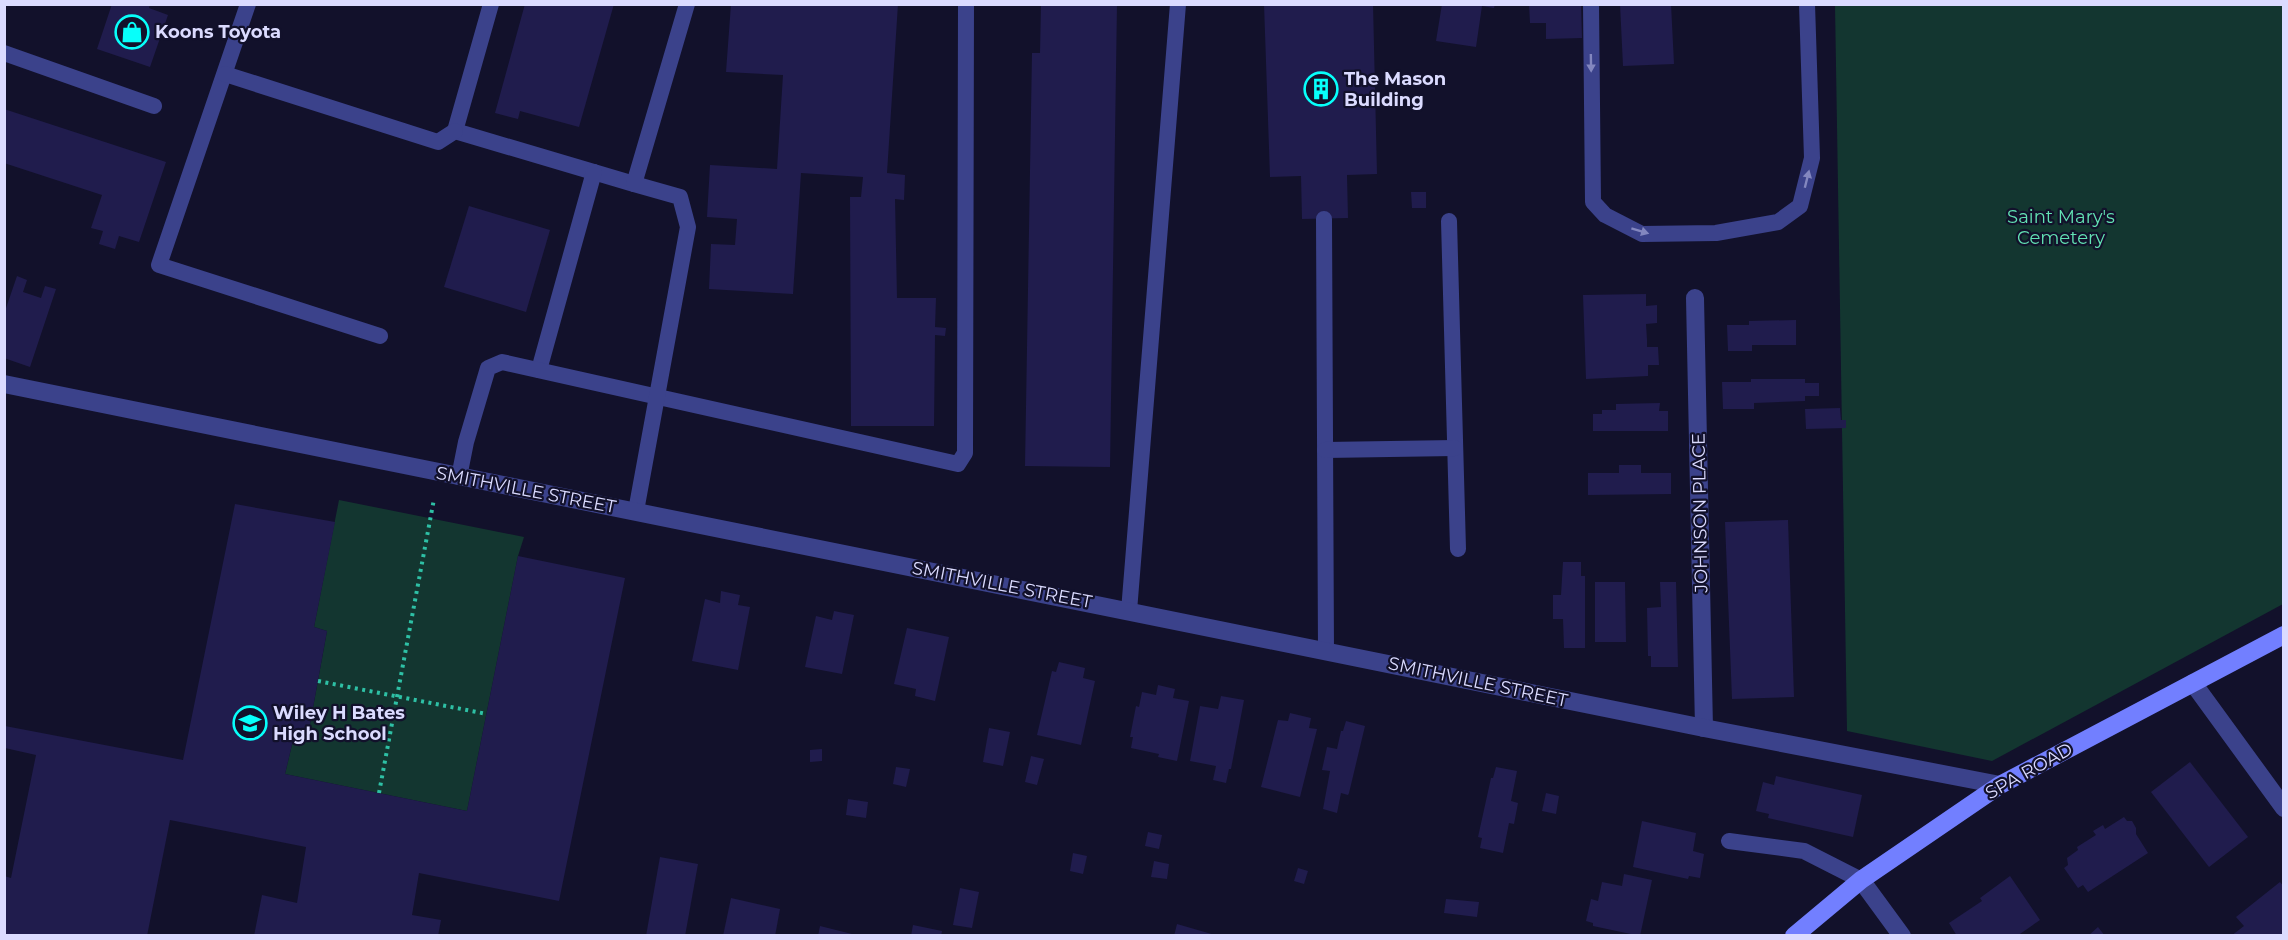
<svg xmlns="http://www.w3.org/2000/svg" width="2288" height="940" viewBox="0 0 2288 940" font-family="Montserrat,sans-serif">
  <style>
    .green { fill: #133630 }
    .building { fill: #201c4d }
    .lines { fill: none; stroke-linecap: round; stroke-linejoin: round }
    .path { stroke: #2ec0a5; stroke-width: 4; stroke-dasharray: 3 4.5; stroke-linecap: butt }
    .lane { stroke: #3b428b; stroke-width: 16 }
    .street { stroke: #3b428b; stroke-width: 18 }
    .secondary { stroke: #727fff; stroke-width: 18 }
    .oneway { fill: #8387bf }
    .labels { text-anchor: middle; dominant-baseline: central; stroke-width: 4.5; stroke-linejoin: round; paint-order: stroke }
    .poi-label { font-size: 18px; font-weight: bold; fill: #dbdbff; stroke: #12112b; text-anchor: start }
    .park-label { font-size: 18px; fill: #63e3b4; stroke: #12112b }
    .street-label { font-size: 18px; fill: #dbdbff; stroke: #12112b }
  </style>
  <rect width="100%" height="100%" fill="#12112b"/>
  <g class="green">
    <path d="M 1835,5 L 2283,5 L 2283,604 L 1992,761 L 1847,731 Z"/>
    <path d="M 339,500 L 524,537 L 518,556 L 467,811 L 285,774 L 295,732 L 308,735 L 327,631 L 314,627 Z"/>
  </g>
  <g class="building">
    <path d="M 112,4 L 150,4 L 149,8 L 168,15 L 150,67 L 97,49 Z"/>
    <path d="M 525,4 L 614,4 L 579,127 L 520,111 L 518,119 L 495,113 Z"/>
    <path d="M 731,4 L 898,4 L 887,173 L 905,175 L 904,200 L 895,199 L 897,298 L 936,298 L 935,327 L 946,328 L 945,336 L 935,335 L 934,426 L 851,426 L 850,197 L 861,197 L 863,177 L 801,173 L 793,294 L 709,289 L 711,244 L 735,245 L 737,219 L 707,217 L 710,165 L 777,169 L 783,75 L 726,72 Z"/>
    <path d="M 1041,4 L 1117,4 L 1110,467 L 1025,466 L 1032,53 L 1040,53 Z"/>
    <path d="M 1264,4 L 1373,4 L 1377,174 L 1347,175 L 1348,218 L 1302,219 L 1301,176 L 1270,177 Z"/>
    <path d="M 1442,4 L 1495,4 L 1494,8 L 1482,6 L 1476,47 L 1436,41 Z"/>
    <path d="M 1529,4 L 1581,4 L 1582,38 L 1546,39 L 1546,23 L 1530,23 Z"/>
    <path d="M 1620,4 L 1671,4 L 1674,64 L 1623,66 Z"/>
    <path d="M 4,109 L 166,162 L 139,242 L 119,236 L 115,249 L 99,244 L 103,231 L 91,228 L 102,195 L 4,163 Z"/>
    <path d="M 1411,192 L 1426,192 L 1426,208 L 1412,208 Z"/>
    <path d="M 469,206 L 550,230 L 526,312 L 444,287 Z"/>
    <path d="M 17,276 L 27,280 L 23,292 L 41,298 L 45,286 L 56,289 L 30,367 L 4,358 L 4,314 Z"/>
    <path d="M 1646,294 L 1646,306 L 1657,305 L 1657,323 L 1646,324 L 1647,340 L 1647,347 L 1658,347 L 1659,365 L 1648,365 L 1648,376 L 1586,379 L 1583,295 Z"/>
    <path d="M 1796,320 L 1796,345 L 1752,345 L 1752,351 L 1728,351 L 1727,325 L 1749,325 L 1749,321 Z"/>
    <path d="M 1751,379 L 1805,379 L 1805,383 L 1819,383 L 1819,396 L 1805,396 L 1805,401 L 1754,403 L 1754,409 L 1723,409 L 1722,382 L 1751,382 Z"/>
    <path d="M 1660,403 L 1659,411 L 1668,411 L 1668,431 L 1593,431 L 1593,414 L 1602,414 L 1602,410 L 1616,410 L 1616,404 Z"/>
    <path d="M 1840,408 L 1841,420 L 1846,420 L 1846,428 L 1806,429 L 1805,409 Z"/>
    <path d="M 1619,465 L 1641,465 L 1641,473 L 1671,473 L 1671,494 L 1588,495 L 1588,473 L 1619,473 Z"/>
    <path d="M 235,504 L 335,522 L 314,627 L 327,631 L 308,735 L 295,732 L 285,774 L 467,811 L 518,556 L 625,578 L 559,901 L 419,873 L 412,915 L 441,920 L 438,936 L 254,936 L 262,895 L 297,903 L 306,847 L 170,820 L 147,936 L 4,936 L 4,876 L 11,878 L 36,755 L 5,748 L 5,726 L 183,760 Z"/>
    <path d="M 1788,520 L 1794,697 L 1732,699 L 1725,522 Z"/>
    <path d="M 1563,562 L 1581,562 L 1581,576 L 1585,576 L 1585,648 L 1564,648 L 1563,619 L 1553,619 L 1553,595 L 1561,595 Z"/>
    <path d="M 1595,582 L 1625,582 L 1626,642 L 1595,642 Z"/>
    <path d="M 1660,582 L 1676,582 L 1678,667 L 1651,667 L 1651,656 L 1648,656 L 1647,608 L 1661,607 Z"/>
    <path d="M 721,591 L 740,595 L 738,605 L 750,607 L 738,670 L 692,661 L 705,599 L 720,603 Z"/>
    <path d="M 834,611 L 854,615 L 842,674 L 805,667 L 816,616 L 832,620 Z"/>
    <path d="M 907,628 L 949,637 L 935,701 L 915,696 L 916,689 L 894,684 Z"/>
    <path d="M 1059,662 L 1085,668 L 1083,678 L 1095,681 L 1081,745 L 1037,735 L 1052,671 L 1056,672 Z"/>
    <path d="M 1158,685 L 1175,689 L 1173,698 L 1189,701 L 1177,761 L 1158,757 L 1159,754 L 1131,748 L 1133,737 L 1130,737 L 1136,706 L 1139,707 L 1142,692 L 1156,695 Z"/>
    <path d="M 1221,696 L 1244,700 L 1231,769 L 1229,769 L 1226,783 L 1213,780 L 1216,766 L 1190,761 L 1200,706 L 1218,709 Z"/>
    <path d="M 1290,713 L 1311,718 L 1309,728 L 1317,729 L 1300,797 L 1261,787 L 1278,720 L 1288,721 Z"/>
    <path d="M 1346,721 L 1365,726 L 1349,793 L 1348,795 L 1341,793 L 1337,813 L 1323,809 L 1330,771 L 1322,770 L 1327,747 L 1337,749 L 1341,731 L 1343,731 Z"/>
    <path d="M 989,728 L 1010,732 L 1003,766 L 983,762 Z"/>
    <path d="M 822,749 L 822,761 L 810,762 L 810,750 Z"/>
    <path d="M 1031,756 L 1044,759 L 1037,785 L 1025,782 Z"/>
    <path d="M 2190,762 L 2248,837 L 2209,867 L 2151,792 Z"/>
    <path d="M 896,767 L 910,769 L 906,787 L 893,784 Z"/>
    <path d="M 1496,767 L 1517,771 L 1511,801 L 1518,803 L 1514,824 L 1509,823 L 1503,853 L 1480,848 L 1482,838 L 1478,837 L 1491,778 L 1493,778 Z"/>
    <path d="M 1776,776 L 1862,795 L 1853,837 L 1768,818 L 1769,814 L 1756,811 L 1763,782 L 1774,785 Z"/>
    <path d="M 1546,793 L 1559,796 L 1556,814 L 1542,811 Z"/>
    <path d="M 848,799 L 868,802 L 866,818 L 846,815 Z"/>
    <path d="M 2124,817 L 2127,821 L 2132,821 L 2136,828 L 2136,834 L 2148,853 L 2088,892 L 2083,885 L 2078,888 L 2064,868 L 2068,865 L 2067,858 L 2078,850 L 2077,847 L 2096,835 L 2093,831 L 2103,825 L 2105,829 Z"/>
    <path d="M 1642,821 L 1696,833 L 1693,851 L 1704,854 L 1700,878 L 1689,876 L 1688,879 L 1633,867 Z"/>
    <path d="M 1148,832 L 1162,835 L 1159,849 L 1145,846 Z"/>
    <path d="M 1073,853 L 1087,856 L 1083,874 L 1070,871 Z"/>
    <path d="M 660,857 L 698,864 L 685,936 L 646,936 Z"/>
    <path d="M 1154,861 L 1169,864 L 1167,879 L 1151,877 Z"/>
    <path d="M 1298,868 L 1308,871 L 1304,884 L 1294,881 Z"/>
    <path d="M 1624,874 L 1652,880 L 1640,936 L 1593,926 L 1593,923 L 1586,921 L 1591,899 L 1598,901 L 1602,882 L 1622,886 Z"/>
    <path d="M 2010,876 L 2040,920 L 2017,936 L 1957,936 L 1949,923 L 1982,901 L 1980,898 Z"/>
    <path d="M 2280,882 L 2284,887 L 2284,936 L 2231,936 L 2244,926 L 2236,917 Z"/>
    <path d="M 960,888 L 979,892 L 972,928 L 953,925 Z"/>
    <path d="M 731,898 L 780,909 L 775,936 L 723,936 Z"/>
    <path d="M 1446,899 L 1479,902 L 1477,917 L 1444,913 Z"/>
    <path d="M 1177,924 L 1215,935 L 1215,936 L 1174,936 Z"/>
    <path d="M 913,925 L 942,931 L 941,936 L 911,936 Z"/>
    <path d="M 820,926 L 856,935 L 855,936 L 818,936 Z"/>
    <path d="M 2098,927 L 2105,936 L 2088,936 Z"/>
  </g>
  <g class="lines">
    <g class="path">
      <path d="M 318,681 L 487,714"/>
      <path d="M 379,793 L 434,499"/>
    </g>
    <g class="lane">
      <path d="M 248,4 L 159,265 L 380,336"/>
      <path d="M 491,4 L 455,131 L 634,184"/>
      <path d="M 1591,4 L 1593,202 L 1605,215 L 1642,234 L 1716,233 L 1778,222 L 1800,206 L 1812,158 L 1807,4"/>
      <path d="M 4,53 L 154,106"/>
      <path d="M 225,74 L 438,142 L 455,131"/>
      <path d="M 1324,219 L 1326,651"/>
      <path d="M 1449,221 L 1458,549"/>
      <path d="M 539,370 L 594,172"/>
      <path d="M 1325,450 L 1455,448"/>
      <path d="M 459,477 L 466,442 L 488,368 L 502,362 L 958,464 L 965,453 L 966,4"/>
      <path d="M 636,511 L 688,227 L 680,197 L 634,184 L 687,4"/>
      <path d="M 1129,611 L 1178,4"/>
      <path d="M 1729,841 L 1804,851 L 1861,880"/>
    </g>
    <g class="street">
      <path d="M 1695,298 L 1704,728"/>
      <path d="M 4,384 L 1704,728 L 2000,785"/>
      <path d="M 2193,683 L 2284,808"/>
      <path d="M 1861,880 L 1902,936"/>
    </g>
    <path class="secondary" d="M 1794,936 L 1861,880 L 2000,785 L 2284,635"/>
  </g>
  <defs><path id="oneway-solid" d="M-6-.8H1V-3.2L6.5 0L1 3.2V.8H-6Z" transform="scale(1.5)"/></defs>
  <g class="oneway">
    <use href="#oneway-solid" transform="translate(1591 63) rotate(89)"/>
    <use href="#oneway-solid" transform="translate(1807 179) rotate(-76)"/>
    <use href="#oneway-solid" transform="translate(1640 231) rotate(17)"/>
  </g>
  <defs>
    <g id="shop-ring" transform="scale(1.725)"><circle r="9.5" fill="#12112b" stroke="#07fffa" stroke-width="1.5"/><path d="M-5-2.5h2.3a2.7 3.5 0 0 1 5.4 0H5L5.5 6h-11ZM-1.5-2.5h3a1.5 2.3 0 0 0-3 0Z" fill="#07fffa"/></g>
    <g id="building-ring" transform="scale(1.725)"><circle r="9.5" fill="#12112b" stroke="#07fffa" stroke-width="1.5"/><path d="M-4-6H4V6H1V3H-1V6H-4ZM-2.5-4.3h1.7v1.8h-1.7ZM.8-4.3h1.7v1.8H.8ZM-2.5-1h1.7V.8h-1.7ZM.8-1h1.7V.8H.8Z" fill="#07fffa"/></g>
    <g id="school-ring" transform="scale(1.725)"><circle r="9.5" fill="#12112b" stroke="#07fffa" stroke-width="1.5"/><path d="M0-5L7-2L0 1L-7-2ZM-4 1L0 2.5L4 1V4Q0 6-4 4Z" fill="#07fffa"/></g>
  </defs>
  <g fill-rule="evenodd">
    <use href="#shop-ring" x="132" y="32"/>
    <use href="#building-ring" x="1321" y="89"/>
    <use href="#school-ring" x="250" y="723"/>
  </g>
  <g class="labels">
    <g class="poi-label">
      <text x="155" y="32">Koons Toyota</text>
      <text x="1344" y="79">The Mason<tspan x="1344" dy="21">Building</tspan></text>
      <text x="273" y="713">Wiley H Bates<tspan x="273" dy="21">High School</tspan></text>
    </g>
    <g class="park-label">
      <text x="2061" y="217">Saint Mary's<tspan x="2061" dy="21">Cemetery</tspan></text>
    </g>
    <g class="street-label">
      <text transform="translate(526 490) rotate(11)">SMITHVILLE STREET</text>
      <text transform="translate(1700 513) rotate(-91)">JOHNSON PLACE</text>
      <text transform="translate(1002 585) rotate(11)">SMITHVILLE STREET</text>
      <text transform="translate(1478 682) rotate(12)">SMITHVILLE STREET</text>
      <text transform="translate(2029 771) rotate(-29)">SPA ROAD</text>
    </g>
  </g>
  <rect width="2288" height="940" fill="none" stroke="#dbdbff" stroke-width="12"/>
</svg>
